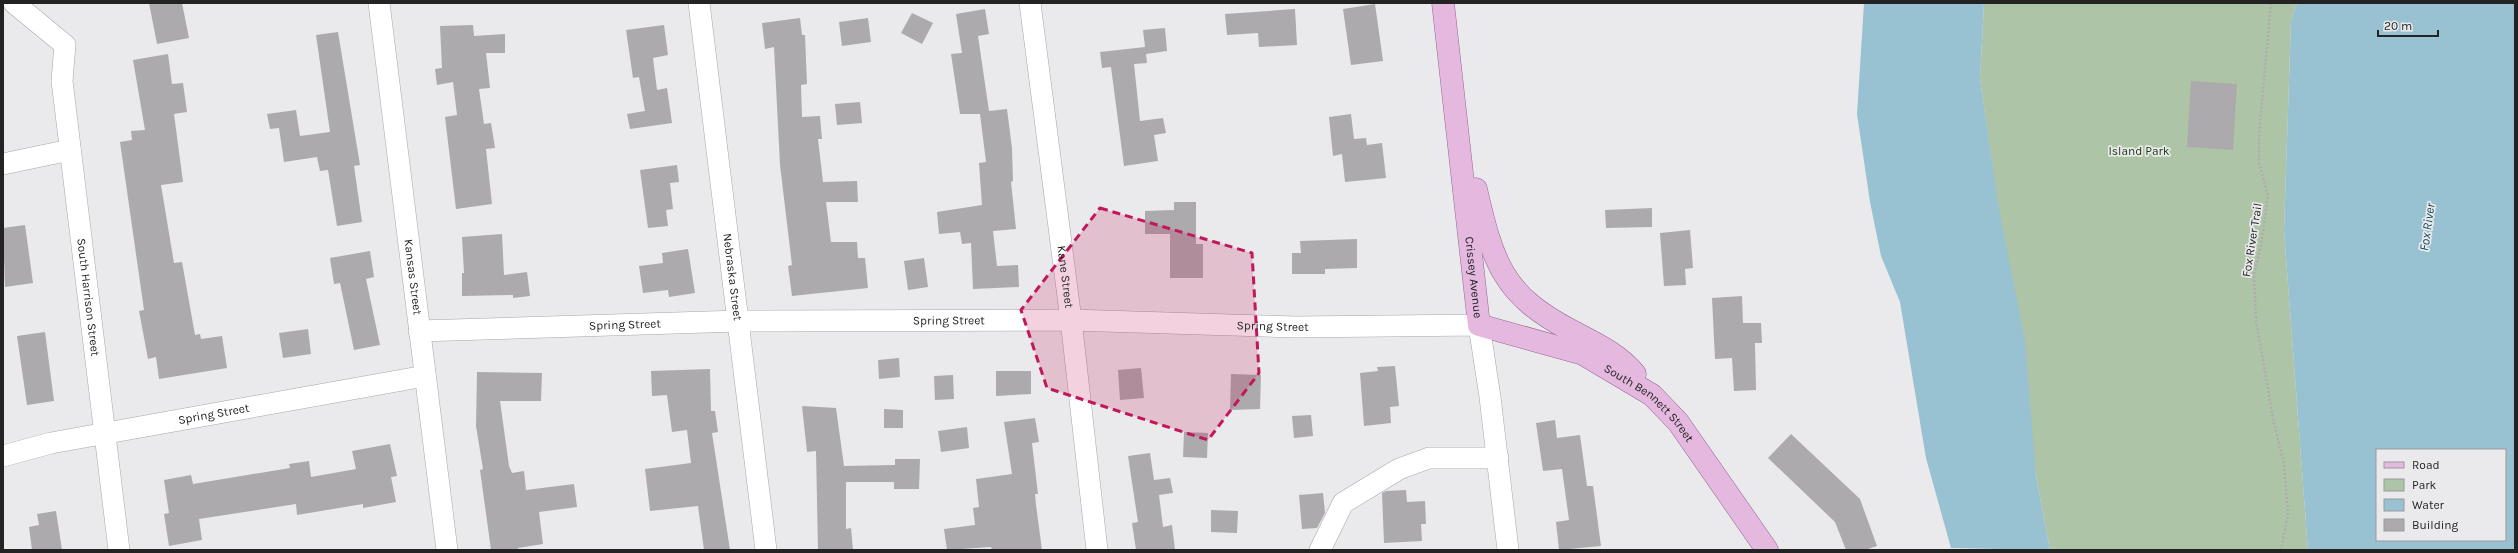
<svg xmlns="http://www.w3.org/2000/svg" width="2518" height="553" viewBox="0 0 2518 553" font-family="Karla,sans-serif">
  <style>
    .green { fill: #aec4a7 }
    .water { fill: #98c1d2; fill-rule: evenodd }
    .building { fill: #acaaac }
    .lines { fill: none; stroke-linecap: round; stroke-linejoin: round }
    .minor-casing { stroke: #a7a7a9; stroke-width: 22 }
    .major-casing { stroke: #95658f; stroke-width: 23 }
    .path { stroke: #adadaf; stroke-width: 2.5; stroke-dasharray: 2 2; stroke-linecap: butt }
    .minor { stroke: #fff; stroke-width: 21 }
    .major { stroke: #e4b8df; stroke-width: 22 }
    .marked { fill: #c2185b; fill-opacity: 0.2; stroke: #c2185b; stroke-width: 3; stroke-dasharray: 8 5; stroke-linejoin: round }
    .labels { text-anchor: middle; dominant-baseline: central; stroke-width: 3.5; stroke-linejoin: round; paint-order: stroke }
    .park-label { font-size: 12px; fill: #153509; stroke: #eaeaec }
    .street-label { font-size: 12px; fill: #232324; stroke: #eaeaec }
    .water-label { font-size: 13px; font-style: italic; fill: #124a5d; stroke: #eaeaec }
  </style>
  <rect width="100%" height="100%" fill="#eaeaec"/>
  <path class="green" d="M 1984,3 L 2297,3 L 2291,21 L 2284,231 L 2308,550 L 2050,550 L 2036,476 L 1980,79 Z"/>
  <g class="water">
    <path d="M 1864,3 L 1984,3 L 1980,79 L 1999,209 L 2025,341 L 2036,476 L 2050,550 L 1951,548 L 1926,458 L 1900,302 L 1881,256 L 1870,202 L 1857,114 Z"/>
    <path d="M 2297,3 L 2515,3 L 2515,550 L 2308,550 L 2284,231 L 2291,21 ZM 2377,450 L 2505,450 L 2505,540 L 2377,540 Z"/>
  </g>
  <g class="building">
    <path d="M 149,3 L 182,3 L 189,38 L 157,44 Z"/>
    <path d="M 1375,4 L 1383,61 L 1351,65 L 1343,9 Z"/>
    <path d="M 985,9 L 989,34 L 978,36 L 989,111 L 1007,109 L 1012,148 L 1013,181 L 1011,182 L 1016,229 L 993,231 L 997,266 L 1018,265 L 1019,287 L 973,289 L 971,243 L 962,244 L 960,232 L 939,234 L 937,212 L 982,205 L 979,163 L 986,162 L 980,114 L 960,114 L 951,54 L 962,53 L 956,14 Z"/>
    <path d="M 1295,9 L 1297,45 L 1259,47 L 1258,33 L 1227,35 L 1225,14 Z"/>
    <path d="M 912,13 L 933,23 L 922,44 L 901,33 Z"/>
    <path d="M 800,18 L 802,35 L 805,35 L 807,84 L 801,85 L 802,117 L 820,116 L 822,139 L 818,139 L 823,182 L 857,181 L 858,202 L 826,202 L 831,242 L 857,242 L 858,258 L 865,258 L 868,288 L 792,296 L 788,266 L 792,265 L 780,165 L 774,47 L 765,49 L 762,23 Z"/>
    <path d="M 868,18 L 871,42 L 842,46 L 839,22 Z"/>
    <path d="M 473,25 L 474,36 L 505,34 L 505,53 L 486,53 L 490,88 L 479,89 L 484,124 L 491,123 L 495,148 L 486,149 L 492,204 L 456,209 L 445,117 L 457,115 L 453,82 L 437,85 L 435,69 L 442,68 L 440,26 Z"/>
    <path d="M 664,25 L 668,55 L 653,58 L 657,90 L 667,88 L 672,123 L 630,129 L 627,114 L 645,111 L 639,77 L 633,78 L 626,30 Z"/>
    <path d="M 1165,28 L 1167,51 L 1146,54 L 1147,63 L 1134,64 L 1140,121 L 1163,118 L 1166,133 L 1154,135 L 1158,161 L 1124,166 L 1111,67 L 1102,68 L 1100,52 L 1145,47 L 1143,30 Z"/>
    <path d="M 338,32 L 360,165 L 354,166 L 362,222 L 337,226 L 328,170 L 320,171 L 317,157 L 284,162 L 279,128 L 270,129 L 267,114 L 296,110 L 300,136 L 330,132 L 316,35 Z"/>
    <path d="M 168,54 L 172,84 L 183,83 L 187,112 L 174,114 L 183,182 L 161,185 L 174,263 L 182,262 L 195,335 L 200,334 L 201,339 L 222,336 L 227,368 L 159,379 L 156,357 L 148,359 L 139,311 L 144,310 L 120,142 L 132,140 L 131,131 L 145,130 L 133,60 Z"/>
    <path d="M 2191,81 L 2237,84 L 2233,150 L 2187,147 Z"/>
    <path d="M 860,102 L 862,123 L 837,125 L 835,104 Z"/>
    <path d="M 1351,114 L 1354,139 L 1366,138 L 1367,145 L 1382,143 L 1386,178 L 1345,182 L 1342,154 L 1333,156 L 1329,117 Z"/>
    <path d="M 677,165 L 679,182 L 670,183 L 673,209 L 666,210 L 668,226 L 648,228 L 640,170 Z"/>
    <path d="M 1174,202 L 1196,202 L 1196,244 L 1203,244 L 1203,278 L 1170,278 L 1170,234 L 1145,234 L 1145,211 L 1174,210 Z"/>
    <path d="M 1652,208 L 1652,227 L 1606,228 L 1605,210 Z"/>
    <path d="M 25,225 L 33,283 L 5,287 L 3,228 Z"/>
    <path d="M 1690,230 L 1693,268 L 1685,269 L 1686,285 L 1664,286 L 1660,233 Z"/>
    <path d="M 502,234 L 504,275 L 527,272 L 530,296 L 513,298 L 513,295 L 462,296 L 462,273 L 464,273 L 462,237 Z"/>
    <path d="M 1357,239 L 1357,268 L 1325,269 L 1325,274 L 1292,274 L 1292,253 L 1301,253 L 1300,241 Z"/>
    <path d="M 688,249 L 695,293 L 669,297 L 668,290 L 643,293 L 639,266 L 663,263 L 662,253 Z"/>
    <path d="M 370,251 L 374,277 L 366,279 L 380,345 L 354,350 L 340,283 L 334,284 L 330,258 Z"/>
    <path d="M 924,258 L 928,287 L 908,290 L 904,261 Z"/>
    <path d="M 1742,296 L 1743,323 L 1761,323 L 1762,343 L 1755,343 L 1756,390 L 1734,391 L 1732,358 L 1715,359 L 1712,298 Z"/>
    <path d="M 308,329 L 311,354 L 283,358 L 279,333 Z"/>
    <path d="M 45,332 L 54,401 L 27,405 L 17,336 Z"/>
    <path d="M 899,358 L 900,377 L 879,379 L 878,360 Z"/>
    <path d="M 1395,366 L 1399,406 L 1390,407 L 1391,423 L 1364,426 L 1360,373 L 1378,371 L 1377,367 Z"/>
    <path d="M 1141,368 L 1144,398 L 1120,400 L 1118,370 Z"/>
    <path d="M 710,369 L 711,411 L 715,411 L 718,432 L 712,433 L 730,550 L 704,550 L 698,506 L 650,511 L 645,469 L 691,463 L 687,430 L 672,432 L 667,395 L 652,396 L 651,371 Z"/>
    <path d="M 996,371 L 1031,371 L 1031,394 L 996,396 Z"/>
    <path d="M 477,372 L 542,373 L 541,401 L 500,401 L 509,466 L 512,473 L 524,471 L 526,490 L 574,484 L 577,507 L 539,512 L 543,544 L 518,548 L 518,550 L 491,550 L 480,470 L 483,469 L 476,426 Z"/>
    <path d="M 1231,374 L 1261,375 L 1260,409 L 1230,410 Z"/>
    <path d="M 953,375 L 954,399 L 935,400 L 934,376 Z"/>
    <path d="M 802,406 L 836,408 L 844,466 L 895,465 L 895,459 L 920,459 L 919,489 L 894,489 L 894,482 L 846,482 L 846,529 L 851,528 L 853,550 L 818,550 L 816,451 L 807,452 Z"/>
    <path d="M 884,409 L 903,410 L 903,428 L 884,428 Z"/>
    <path d="M 1311,415 L 1313,436 L 1294,438 L 1292,416 Z"/>
    <path d="M 1035,418 L 1039,442 L 1032,443 L 1038,494 L 1035,494 L 1036,505 L 1042,550 L 992,550 L 991,547 L 947,550 L 944,529 L 975,525 L 973,508 L 979,507 L 976,479 L 1012,474 L 1004,422 Z"/>
    <path d="M 1555,420 L 1557,438 L 1580,435 L 1587,486 L 1593,486 L 1601,546 L 1559,550 L 1556,522 L 1569,520 L 1562,469 L 1543,471 L 1536,423 Z"/>
    <path d="M 967,427 L 969,448 L 941,452 L 938,431 Z"/>
    <path d="M 1184,432 L 1208,433 L 1207,458 L 1183,457 Z"/>
    <path d="M 1791,434 L 1860,499 L 1877,546 L 1865,550 L 1846,550 L 1835,522 L 1768,458 Z"/>
    <path d="M 390,444 L 397,476 L 391,477 L 396,502 L 363,508 L 363,504 L 297,515 L 296,504 L 199,519 L 202,540 L 169,546 L 164,514 L 169,513 L 164,480 L 191,475 L 193,484 L 290,468 L 289,464 L 309,461 L 311,477 L 356,469 L 352,451 Z"/>
    <path d="M 1150,453 L 1154,480 L 1170,478 L 1173,493 L 1159,495 L 1163,527 L 1172,525 L 1175,550 L 1136,550 L 1132,523 L 1138,522 L 1128,456 Z"/>
    <path d="M 1406,490 L 1407,502 L 1425,501 L 1426,524 L 1421,524 L 1422,541 L 1384,543 L 1382,493 L 1386,491 Z"/>
    <path d="M 1323,493 L 1325,513 L 1317,528 L 1302,529 L 1299,495 Z"/>
    <path d="M 1211,510 L 1238,511 L 1237,533 L 1211,532 Z"/>
    <path d="M 56,511 L 62,550 L 32,550 L 29,527 L 39,525 L 37,514 Z"/>
  </g>
  <g class="lines">
    <g class="minor-casing">
      <g id="minor">
        <path id="s1" d="M 14,3 L 65,45 L 62,81 L 119,550"/>
        <path id="s2" d="M 379,3 L 447,550"/>
        <path id="s3" d="M 699,3 L 766,550"/>
        <path id="s4" d="M 1030,3 L 1071,320 L 1097,550"/>
        <path d="M 3,164 L 70,150"/>
        <path id="s5" d="M 419,331 L 739,321 L 1071,320 L 1296,327 L 1479,325 L 1490,397 L 1508,550"/>
        <path id="s6" d="M 3,456 L 51,443 L 425,376"/>
        <path d="M 1320,550 L 1343,503 L 1399,469 L 1429,458 L 1498,458"/>
      </g>
    </g>
    <g class="major-casing">
      <g id="major">
        <path id="s7" d="M 1443,3 L 1479,325 L 1583,354 L 1652,395 L 1678,422 L 1767,550"/>
        <path d="M 1476,189 C 1493,262 1502,295 1572,331 C 1595,343 1619,354 1635,374"/>
      </g>
    </g>
    <path class="path" d="M 2271,3 L 2259,134 L 2259,163 L 2268,196 L 2261,245 L 2254,275 L 2256,320 L 2274,424 L 2284,464 L 2288,514 L 2281,550"/>
    <use href="#minor" class="minor"/>
    <use href="#major" class="major"/>
  </g>
  <path class="marked" d="M 1100,208 L 1252,253 L 1259,373 L 1208,440 L 1047,388 L 1021,310 Z"/>
  <g class="labels">
    <g class="park-label">
      <text x="2139" y="151">Island Park</text>
    </g>
    <g class="street-label">
      <text transform="translate(2252 240) rotate(-81)">Fox River Trail</text>
      <text stroke="none"><textPath href="#s3" startOffset="276">Nebraska Street</textPath></text>
      <text stroke="none"><textPath href="#s4" startOffset="276">Kane Street</textPath></text>
      <text stroke="none"><textPath href="#s2" startOffset="276">Kansas Street</textPath></text>
      <text stroke="none"><textPath href="#s7" startOffset="276">Crissey Avenue</textPath></text>
      <text stroke="none"><textPath href="#s1" startOffset="320">South Harrison Street</textPath></text>
      <text stroke="none"><textPath href="#s5" startOffset="530">Spring Street</textPath></text>
      <text stroke="none"><textPath href="#s5" startOffset="206">Spring Street</textPath></text>
      <text stroke="none"><textPath href="#s5" startOffset="854">Spring Street</textPath></text>
      <text stroke="none"><textPath href="#s7" startOffset="515">South Bennett Street</textPath></text>
      <text stroke="none"><textPath href="#s6" startOffset="215">Spring Street</textPath></text>
    </g>
    <g class="water-label">
      <text transform="translate(2427 227) rotate(-82)">Fox River</text>
    </g>
  </g>
  <rect width="2518" height="553" fill="none" stroke="#232324" stroke-width="8"/>
  <rect x="2376" y="449" width="130" height="92" fill="#eaeaec" stroke="#9a9a9c"/>
  <rect x="2384" y="462" width="20" height="6" fill="#e4b8df" stroke="#9a9a9c"/>
  <text x="2412" y="469" font-size="12" fill="#232324">Road</text>
  <rect x="2384" y="479" width="20" height="12" fill="#aec4a7" stroke="#9a9a9c"/>
  <text x="2412" y="489" font-size="12" fill="#232324">Park</text>
  <rect x="2384" y="499" width="20" height="12" fill="#98c1d2" stroke="#9a9a9c"/>
  <text x="2412" y="509" font-size="12" fill="#232324">Water</text>
  <rect x="2384" y="519" width="20" height="12" fill="#acaaac" stroke="#9a9a9c"/>
  <text x="2412" y="529" font-size="12" fill="#232324">Building</text>
  <path d="M2378 30v6h60v-6" fill="none" stroke="#232324" stroke-width="2"/>
  <text x="2384" y="30" font-size="12" fill="#232324" stroke="#eaeaec" stroke-width="3" paint-order="stroke">20 m</text>
</svg>
